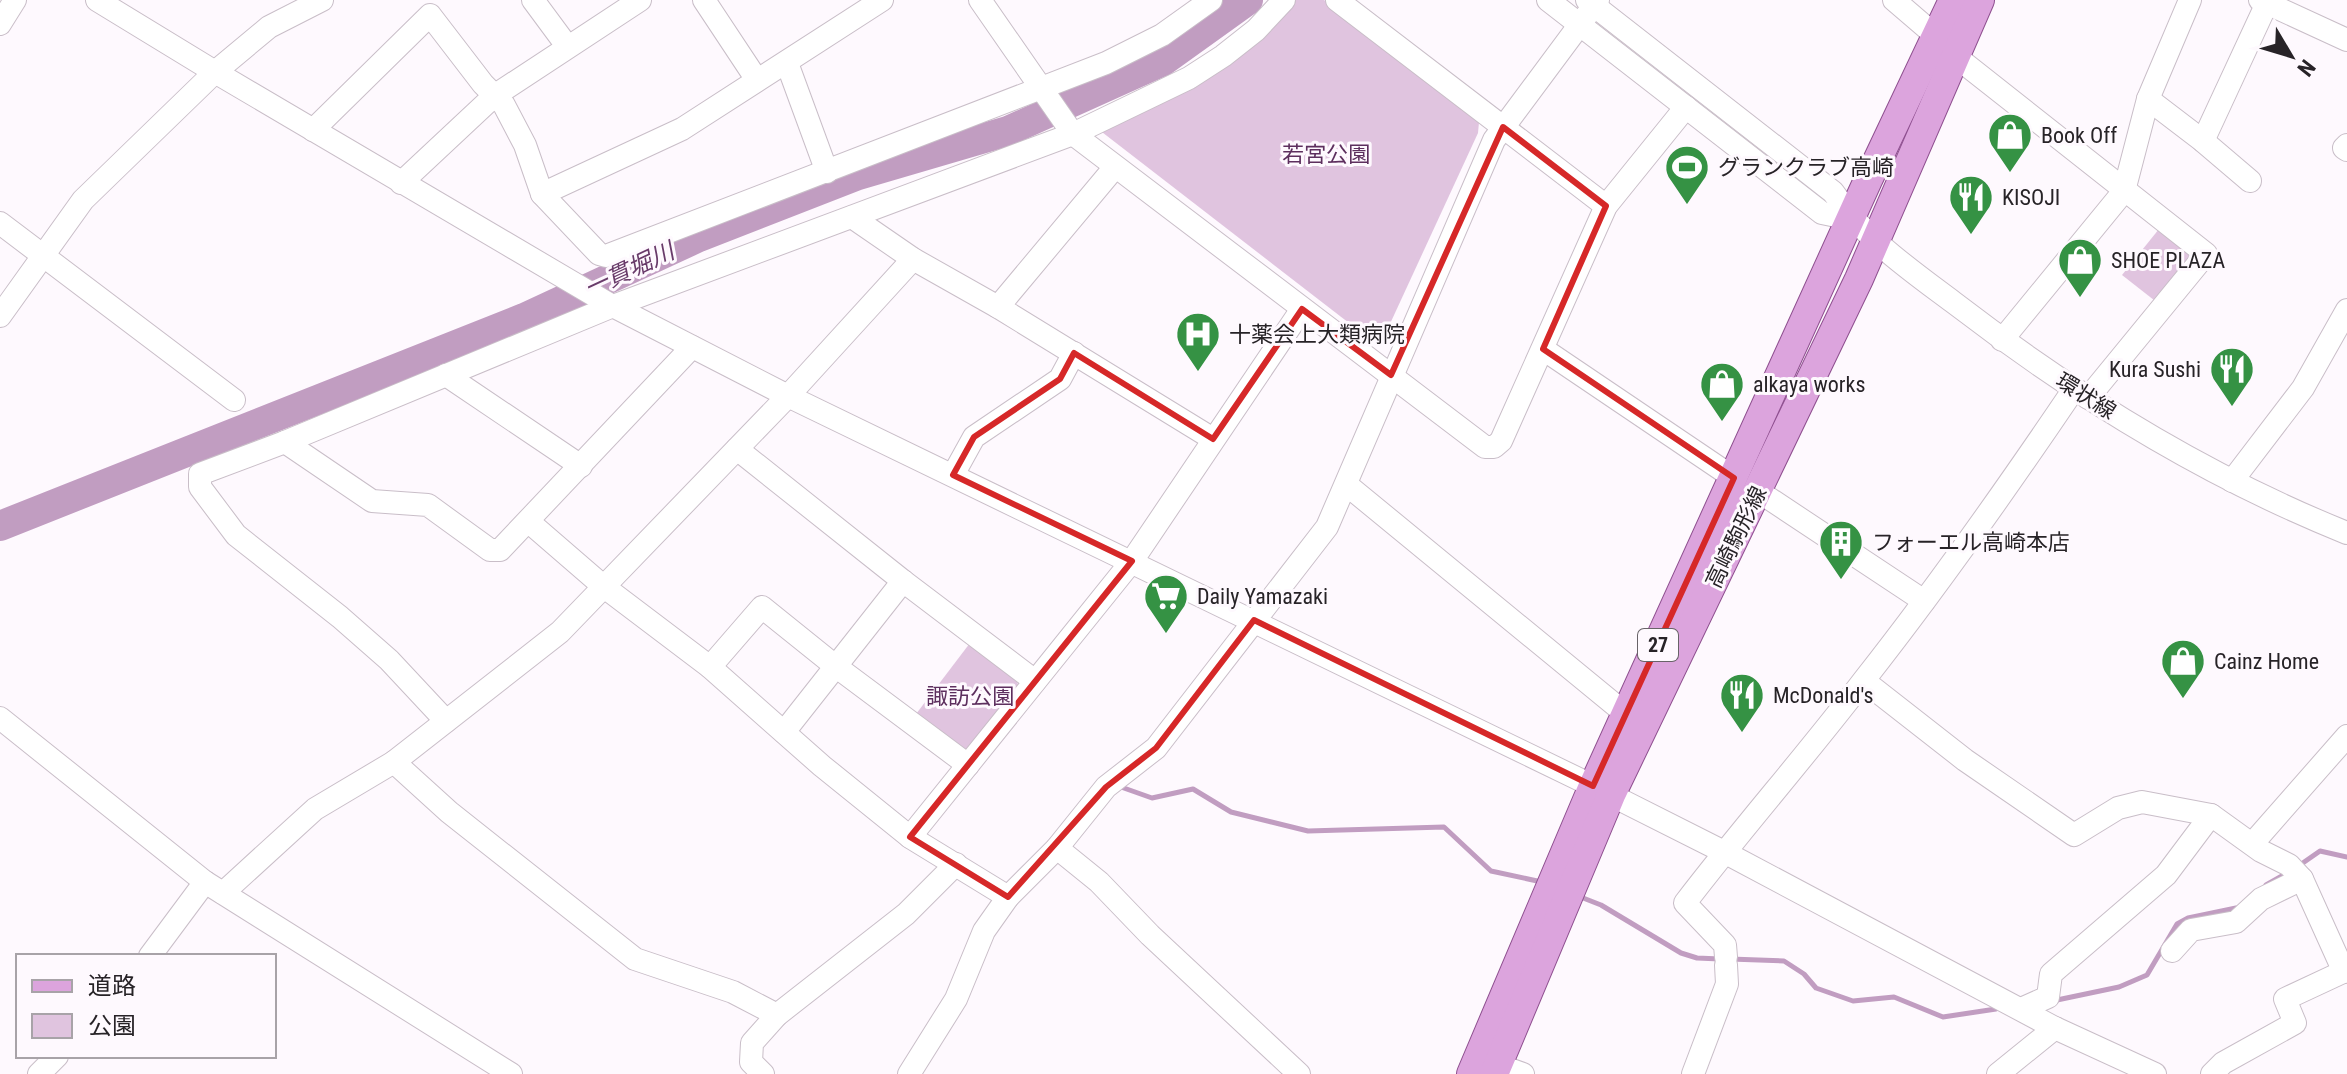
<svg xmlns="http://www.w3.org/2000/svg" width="2347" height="1074" viewBox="0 0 2347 1074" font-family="'Roboto Condensed','Noto Sans JP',sans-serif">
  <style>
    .green { fill: #e0c4df }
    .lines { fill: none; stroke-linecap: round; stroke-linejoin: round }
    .stream { stroke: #c19dc1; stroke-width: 5 }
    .river { stroke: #c19dc1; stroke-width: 30 }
    .minor-casing { stroke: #c9bec8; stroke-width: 24 }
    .major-casing { stroke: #8e4f8f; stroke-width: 30 }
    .minor { stroke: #fff; stroke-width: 22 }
    .major { stroke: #dca4dd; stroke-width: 28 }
    .marked { fill: none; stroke: #d62828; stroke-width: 6; stroke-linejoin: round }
    .labels { text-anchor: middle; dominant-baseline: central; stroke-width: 6; stroke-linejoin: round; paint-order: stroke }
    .shield { fill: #fef9fe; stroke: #686368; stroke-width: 2 }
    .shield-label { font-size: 20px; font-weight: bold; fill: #272327 }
    .poi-label { font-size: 22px; fill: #272327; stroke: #fef9fe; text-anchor: start }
    .park-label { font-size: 22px; fill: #5d2f5e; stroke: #fef9fe }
    .street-label { font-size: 22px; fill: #272327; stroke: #fef9fe }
    .water-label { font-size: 24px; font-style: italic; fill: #693b6a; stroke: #fef9fe }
  </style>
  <rect width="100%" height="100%" fill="#fef9fe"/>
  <g class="green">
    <path d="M 1291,0 L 1324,0 L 1479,122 L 1478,133 L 1383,339 L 1371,340 L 1098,129 Z"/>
    <path d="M 2159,229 L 2195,259 L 2159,304 L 2122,275 Z"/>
    <path d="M 970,643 L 1017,676 L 1018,687 L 965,751 L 913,718 Z"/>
  </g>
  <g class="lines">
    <g class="stream">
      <path d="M 1121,787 L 1152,798 L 1193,789 L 1231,812 L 1308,831 L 1444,827 L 1491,871 L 1542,882"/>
      <path d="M 2297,867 L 2320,851 L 2347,857"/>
      <path d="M 2266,885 L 2289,872"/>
      <path d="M 1578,896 L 1601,905 L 1681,953 L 1697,958 L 1720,959"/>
      <path d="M 1730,959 L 1784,961 L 1804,974 L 1816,988 L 1853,1001 L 1894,997 L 1943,1017 L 1996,1009"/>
      <path d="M 2057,1000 L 2119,987 L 2147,975 L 2177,924 L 2188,918 L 2236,908"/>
    </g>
    <path class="river" d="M 0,526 L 524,318 L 699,237 L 858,175 L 1008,131 L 1163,61 L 1248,0"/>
    <g class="minor-casing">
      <g id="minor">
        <path d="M 97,0 L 215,72 L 609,304 L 788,396 L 1593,786 L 1724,852 L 2055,1028 L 2155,1074"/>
        <path d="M 533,0 L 567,46"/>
        <path d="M 704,0 L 757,80"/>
        <path d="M 980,0 L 1073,134 L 1485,447 L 1494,447 L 1501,441 L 1606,206 L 1686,107"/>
        <path d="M 1337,0 L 1606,206"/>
        <path d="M 1548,0 L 1822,213 L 1851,219"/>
        <path d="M 1587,0 L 1833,192 C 1864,238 1909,269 1953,302 C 2074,395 2205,476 2347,533"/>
        <path d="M 1894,0 L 1936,36"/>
        <path d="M 2260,0 L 2347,40"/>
        <path d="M 0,24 L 15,0"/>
        <path d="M 1955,56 L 2206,254 L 2088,398"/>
        <path d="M 787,63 L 827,172"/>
        <path d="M 2148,99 L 2203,141 L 2250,181"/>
        <path d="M 313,130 L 430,15 L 483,84 L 504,105 L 525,145 L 542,194 L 599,254 L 606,256 L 1106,63 L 1162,35 L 1211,0"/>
        <path d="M 2203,141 L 2267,3"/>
        <path d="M 2347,145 L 2344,148 L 2347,150"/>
        <path d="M 401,183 L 494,96 L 640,0"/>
        <path d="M 542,194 L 682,129 L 882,0"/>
        <path d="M 852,217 L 913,259 L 998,307 L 1213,439"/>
        <path d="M 0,223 L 234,400"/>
        <path d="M 998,307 L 1115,167"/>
        <path d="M 0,316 L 83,200 L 215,72 L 269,27 L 322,0"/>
        <path d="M 2002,340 L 2124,191 L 2148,99 L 2190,0"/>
        <path d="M 1543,349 L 1734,478"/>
        <path d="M 446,375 L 581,466"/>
        <path d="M 285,442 L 372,501 L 428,505 L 490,550 L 500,550 L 692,347"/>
        <path d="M 737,449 L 903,581 L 1035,681"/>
        <path d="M 953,475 L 974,437 L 1060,379 L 1074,353"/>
        <path d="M 2232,481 L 2303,388 L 2347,310"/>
        <path d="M 1347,485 L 1626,714"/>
        <path d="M 1758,491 L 1924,601"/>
        <path d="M 529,522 L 603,586 L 710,667 L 822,766 L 910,837 L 1008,897"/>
        <path d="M 710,667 L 762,607 L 834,665 L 968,765"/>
        <path d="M 1864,681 L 1965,760 L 2074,835 L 2118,808 L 2142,802 L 2211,815 L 2261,851 L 2289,865 L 2302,879 L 2344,972"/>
        <path d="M 0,718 L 205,882 L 511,1074"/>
        <path d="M 446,721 L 389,660 L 340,617 L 236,535 L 200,487 L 200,474 L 285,442 L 613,306 L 1073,134 L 1189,78 L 1223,56 L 1256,30 L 1284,0"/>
        <path d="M 784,732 L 903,581"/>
        <path d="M 394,762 L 449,812 L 635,959 L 733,992 L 777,1015"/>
        <path d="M 910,837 L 1132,561 L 1302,309"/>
        <path d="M 2253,843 L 2347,736"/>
        <path d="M 1057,848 L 1099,882 L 1150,935 L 1299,1074"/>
        <path d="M 223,893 L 315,809 L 394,762 L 560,632 L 788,396 L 913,259"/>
        <path d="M 2172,951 L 2191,930 L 2236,922 L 2261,899 L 2302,879"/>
        <path d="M 150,956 L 205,882"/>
        <path d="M 1726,957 L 1725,945 L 1685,903 C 1743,827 1806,756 1864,680 C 1938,586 2007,488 2074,389"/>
        <path d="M 2021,1009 L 2048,997 L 2051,974 L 2166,875 L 2211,815"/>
        <path d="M 1498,1065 L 1523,1074"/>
        <path d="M 39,1074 L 57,1056"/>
        <path d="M 763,1074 L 751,1062 L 752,1043 L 777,1015 L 906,914 L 956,864"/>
        <path d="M 909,1074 L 956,999 L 984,931 L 1008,897 L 1057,848 L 1106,787 L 1156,748 L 1327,527 L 1494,140 L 1598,0"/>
        <path d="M 1693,1074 L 1727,984 L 1726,965"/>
        <path d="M 1998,1074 L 2055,1028"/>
        <path d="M 2212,1074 L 2223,1063 L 2295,1023 L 2285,999 L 2347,970"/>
      </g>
    </g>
    <g class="major-casing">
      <g id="major">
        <path d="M 1471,1074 L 1593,786 L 1868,180 L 1953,0"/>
        <path d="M 1494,1074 L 1611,795 L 1859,279 L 1980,0"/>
      </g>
    </g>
    <use href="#minor" class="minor"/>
    <use href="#major" class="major"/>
  </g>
  <path class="marked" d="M 1503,127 L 1606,206 L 1543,349 L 1734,478 L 1593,786 L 1254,620 L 1156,748 L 1106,787 L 1008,897 L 910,837 L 1132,561 L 953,475 L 974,437 L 1060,379 L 1074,353 L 1213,439 L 1302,309 L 1391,375 Z"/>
  <defs>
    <g id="shop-pin" transform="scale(2.3)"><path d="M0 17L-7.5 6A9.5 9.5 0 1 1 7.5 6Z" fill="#359244" stroke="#fef9fe"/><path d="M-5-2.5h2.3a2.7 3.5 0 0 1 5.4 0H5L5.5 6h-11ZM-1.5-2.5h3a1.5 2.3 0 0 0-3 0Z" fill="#fff"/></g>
    <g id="stadium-pin" transform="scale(2.3)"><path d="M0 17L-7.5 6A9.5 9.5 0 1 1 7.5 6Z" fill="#359244" stroke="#fef9fe"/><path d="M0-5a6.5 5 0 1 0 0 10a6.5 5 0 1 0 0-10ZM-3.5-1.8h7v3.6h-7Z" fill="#fff"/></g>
    <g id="restaurant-pin" transform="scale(2.3)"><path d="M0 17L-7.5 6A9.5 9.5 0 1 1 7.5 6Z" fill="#359244" stroke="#fef9fe"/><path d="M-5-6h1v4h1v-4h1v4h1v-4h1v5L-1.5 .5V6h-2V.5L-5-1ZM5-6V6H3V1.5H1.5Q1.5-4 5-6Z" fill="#fff"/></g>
    <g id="hospital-pin" transform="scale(2.3)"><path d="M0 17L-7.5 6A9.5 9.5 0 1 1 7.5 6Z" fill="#359244" stroke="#fef9fe"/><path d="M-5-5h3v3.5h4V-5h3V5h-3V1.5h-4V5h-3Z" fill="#fff"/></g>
    <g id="building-pin" transform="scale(2.3)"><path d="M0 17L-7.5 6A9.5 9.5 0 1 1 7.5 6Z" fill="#359244" stroke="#fef9fe"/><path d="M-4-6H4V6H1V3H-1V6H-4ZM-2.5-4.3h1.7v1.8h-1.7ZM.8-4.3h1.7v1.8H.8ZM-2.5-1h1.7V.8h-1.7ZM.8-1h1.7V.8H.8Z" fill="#fff"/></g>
    <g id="supermarket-pin" transform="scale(2.3)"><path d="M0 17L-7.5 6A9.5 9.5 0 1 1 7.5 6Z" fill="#359244" stroke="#fef9fe"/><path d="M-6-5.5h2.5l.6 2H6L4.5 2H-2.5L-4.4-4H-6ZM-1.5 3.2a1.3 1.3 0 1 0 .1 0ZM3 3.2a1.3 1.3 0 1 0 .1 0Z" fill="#fff"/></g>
  </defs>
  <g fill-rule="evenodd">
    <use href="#shop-pin" x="2010" y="135"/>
    <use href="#stadium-pin" x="1687" y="167"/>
    <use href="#restaurant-pin" x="1971" y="197"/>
    <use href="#shop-pin" x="2080" y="260"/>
    <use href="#hospital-pin" x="1198" y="334"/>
    <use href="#restaurant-pin" x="2232" y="369"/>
    <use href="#shop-pin" x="1722" y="384"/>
    <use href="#building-pin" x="1841" y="542"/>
    <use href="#supermarket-pin" x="1166" y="596"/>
    <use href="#shop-pin" x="2183" y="661"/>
    <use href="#restaurant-pin" x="1742" y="695"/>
  </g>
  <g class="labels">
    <rect class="shield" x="1638" y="629" width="40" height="32" rx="6"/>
    <g class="shield-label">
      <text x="1658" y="645">27</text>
    </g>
    <g class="poi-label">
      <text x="2041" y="135">Book Off</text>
      <text x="1718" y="167">グランクラブ高崎</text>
      <text x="2002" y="197">KISOJI</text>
      <text x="2111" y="260">SHOE PLAZA</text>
      <text x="1229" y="334">十薬会上大類病院</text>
      <text x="2201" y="369" text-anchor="end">Kura Sushi</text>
      <text x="1753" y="384">alkaya works</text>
      <text x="1872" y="542">フォーエル高崎本店</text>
      <text x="1197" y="596">Daily Yamazaki</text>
      <text x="2214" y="661">Cainz Home</text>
      <text x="1773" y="695">McDonald's</text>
    </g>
    <g class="park-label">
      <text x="1326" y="154">若宮公園</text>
      <text x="970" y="696">諏訪公園</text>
    </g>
    <g class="street-label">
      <text transform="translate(2086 396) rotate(32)">環状線</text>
      <text transform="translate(1736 537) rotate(-64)">高崎駒形線</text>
    </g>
    <g class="water-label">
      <text transform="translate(629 270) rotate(-25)">一貫堀川</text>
    </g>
  </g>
  <rect x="16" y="954" width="260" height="104" fill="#fef9fe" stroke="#a8a3a8" stroke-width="2"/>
  <rect x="32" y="980" width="40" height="12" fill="#dca4dd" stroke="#a8a3a8" stroke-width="2"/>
  <text x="88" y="994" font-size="24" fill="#272327">道路</text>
  <rect x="32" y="1014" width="40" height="24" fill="#e0c4df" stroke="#a8a3a8" stroke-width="2"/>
  <text x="88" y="1034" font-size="24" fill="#272327">公園</text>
  <g transform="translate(2291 56) rotate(128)" stroke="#fef9fe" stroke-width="6" paint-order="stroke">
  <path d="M0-6L14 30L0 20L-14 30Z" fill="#272327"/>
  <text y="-12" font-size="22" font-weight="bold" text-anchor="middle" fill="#272327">N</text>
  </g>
</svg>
